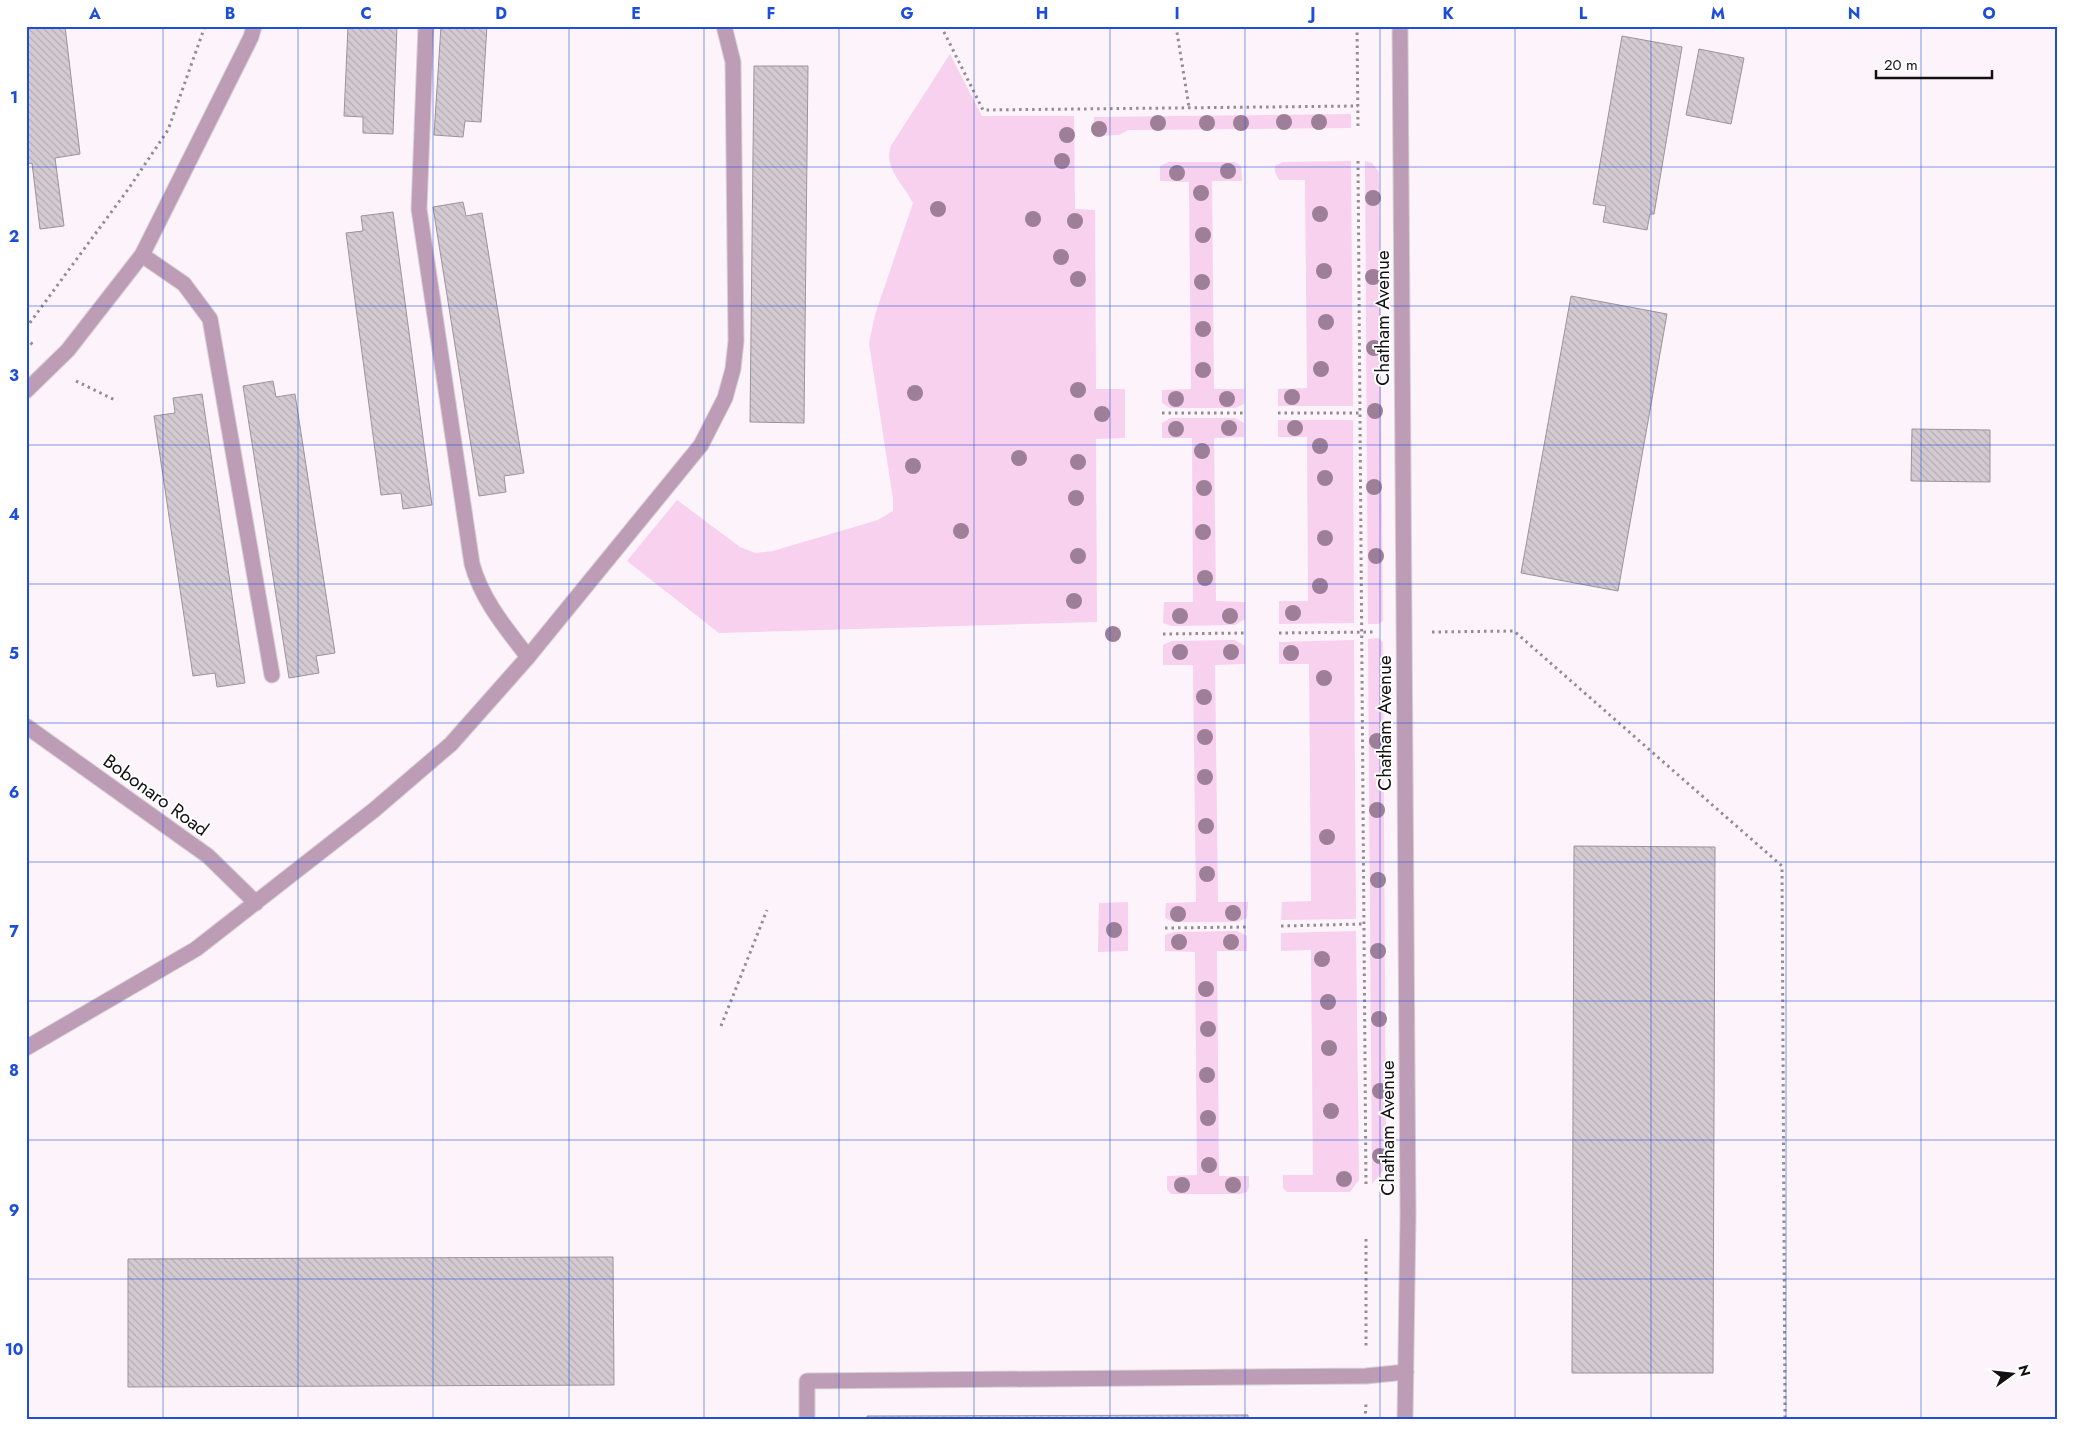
<svg xmlns="http://www.w3.org/2000/svg" width="2084" height="1446" viewBox="0 0 2084 1446" font-family="Jost,sans-serif">
  <style>
    .green { fill: #f7d1ee }
    .building { fill: url(#building-back-hatch); stroke: #9d949b }
    .lines { fill: none; stroke-linecap: round; stroke-linejoin: round }
    .lane-casing { stroke: #d8cfd5; stroke-width: 17 }
    .path { stroke: #938d91; stroke-width: 3; stroke-dasharray: 2.5 4; stroke-linecap: butt }
    .lane { stroke: #bd9cb6; stroke-width: 15 }
    .tree { fill: #9d8098 }
    .grid { fill: none; stroke: #1d4ed8; stroke-width: 1; stroke-opacity: 0.55 }
    .labels { text-anchor: middle; dominant-baseline: central; stroke-width: 4; stroke-linejoin: round; paint-order: stroke }
    .street-label { font-size: 19px; fill: #131012; stroke: #fff }
    .neatline { fill: none; stroke: #1d4ed8; stroke-width: 2 }
    .grid-label { font-size: 16px; text-anchor: middle; font-weight: bold; fill: #1d4ed8 }
  </style>
  <defs>
    <pattern id="building-back-hatch" width="6" height="6" patternUnits="userSpaceOnUse" patternTransform="scale(1.25)"><rect width="6" height="6" fill="#d4cbd2"/><path d="M-1 5l2 2M0 0l6 6M5-1l2 2" fill="none" stroke="#b5adb3"/></pattern>
  </defs>
  <rect width="100%" height="100%" fill="#fdf3fa"/>
  <g class="green">
    <path d="M 950,54 L 982,116 L 1074,116 L 1075,209 L 1095,210 L 1096,389 L 1125,389 L 1125,438 L 1096,439 L 1097,622 L 719,633 L 627,561 L 677,500 L 740,547 L 755,553 L 773,551 L 878,520 L 893,511 L 893,499 L 869,343 L 875,315 L 913,203 C 904,184 881,166 892,144 Z"/>
    <path d="M 1351,114 L 1351,128 L 1135,130 L 1128,130 L 1119,135 L 1094,136 L 1094,117 Z"/>
    <path d="M 1351,161 L 1353,406 L 1278,406 L 1278,389 L 1307,388 L 1305,180 L 1279,180 L 1275,172 L 1275,166 L 1283,162 Z"/>
    <path d="M 1365,161 L 1372,163 L 1379,172 L 1383,621 L 1378,624 L 1368,624 Z"/>
    <path d="M 1169,162 L 1235,162 L 1241,166 L 1242,181 L 1212,181 L 1214,389 L 1244,389 L 1244,404 L 1235,408 L 1170,408 L 1162,403 L 1162,390 L 1191,389 L 1189,182 L 1160,181 L 1160,166 Z"/>
    <path d="M 1171,418 L 1235,418 L 1244,423 L 1244,437 L 1214,438 L 1216,601 L 1245,602 L 1245,619 L 1235,625 L 1172,626 L 1163,623 L 1164,602 L 1193,602 L 1192,438 L 1162,438 L 1162,423 Z"/>
    <path d="M 1278,420 L 1353,420 L 1354,623 L 1279,624 L 1279,601 L 1308,601 L 1307,437 L 1278,437 Z"/>
    <path d="M 1378,638 L 1383,642 L 1386,1167 L 1372,1184 L 1368,639 Z"/>
    <path d="M 1235,640 L 1245,646 L 1245,664 L 1215,665 L 1218,902 L 1248,902 L 1247,918 L 1236,922 L 1174,922 L 1165,918 L 1166,903 L 1196,902 L 1193,665 L 1163,665 L 1163,645 L 1172,641 Z"/>
    <path d="M 1354,640 L 1356,919 L 1281,920 L 1282,902 L 1311,901 L 1309,664 L 1279,664 L 1279,642 Z"/>
    <path d="M 1128,902 L 1128,951 L 1098,952 L 1099,903 Z"/>
    <path d="M 1237,931 L 1247,936 L 1247,951 L 1217,951 L 1219,1176 L 1249,1176 L 1249,1187 L 1247,1192 L 1240,1194 L 1171,1194 L 1167,1189 L 1167,1176 L 1197,1175 L 1195,952 L 1165,951 L 1165,935 L 1174,932 Z"/>
    <path d="M 1356,931 L 1359,1180 L 1350,1192 L 1287,1192 L 1283,1188 L 1283,1175 L 1313,1175 L 1311,950 L 1281,951 L 1281,933 Z"/>
  </g>
  <g class="building">
    <path d="M 26,26 L 65,26 L 80,154 L 55,158 L 64,226 L 40,229 L 32,163 L 26,164 Z"/>
    <path d="M 348,26 L 397,26 L 393,134 L 363,133 L 363,117 L 344,116 Z"/>
    <path d="M 441,26 L 487,26 L 481,122 L 465,121 L 463,137 L 434,135 Z"/>
    <path d="M 1622,36 L 1682,47 L 1654,214 L 1650,214 L 1647,230 L 1603,222 L 1606,206 L 1593,204 Z"/>
    <path d="M 1699,49 L 1744,58 L 1731,124 L 1686,115 Z"/>
    <path d="M 754,66 L 808,66 L 804,423 L 750,422 Z"/>
    <path d="M 463,202 L 466,216 L 482,213 L 524,473 L 504,476 L 506,492 L 479,496 L 433,207 Z"/>
    <path d="M 393,212 L 432,505 L 403,509 L 401,493 L 381,495 L 346,233 L 363,231 L 361,216 Z"/>
    <path d="M 1571,296 L 1667,314 L 1618,591 L 1521,573 Z"/>
    <path d="M 273,381 L 276,397 L 295,394 L 335,653 L 316,656 L 319,673 L 289,678 L 243,386 Z"/>
    <path d="M 202,394 L 245,683 L 217,687 L 215,673 L 193,676 L 154,416 L 175,413 L 173,398 Z"/>
    <path d="M 1912,429 L 1990,430 L 1990,482 L 1911,481 Z"/>
    <path d="M 1574,846 L 1715,847 L 1713,1373 L 1572,1373 Z"/>
    <path d="M 613,1257 L 614,1385 L 128,1387 L 128,1259 Z"/>
    <path d="M 1248,1415 L 1248,1420 L 867,1420 L 867,1416 Z"/>
  </g>
  <g class="lines">
    <g class="lane-casing">
      <g id="lane">
        <path d="M 426,26 L 419,209 L 472,564 C 482,600 505,627 528,657"/>
        <path d="M 1400,26 L 1408,1214 L 1405,1420"/>
        <path d="M 142,255 L 184,284 L 210,319 L 272,675"/>
        <path d="M 26,391 L 68,350 L 142,255 L 251,37 L 254,26"/>
        <path d="M 26,726 L 208,856 L 256,903"/>
        <path d="M 26,1048 L 196,949 L 374,810 L 451,744 L 528,657 L 701,445 L 725,398 L 733,369 L 736,341 L 733,62 L 724,26"/>
        <path d="M 807,1420 L 807,1381 L 1366,1376 L 1406,1372"/>
      </g>
    </g>
    <g class="path">
      <path d="M 941,26 L 983,110 L 1358,106"/>
      <path d="M 1176,26 L 1189,107"/>
      <path d="M 1357,26 L 1358,128"/>
      <path d="M 1358,161 L 1366,1188"/>
      <path d="M 26,328 L 129,188 L 168,130 L 205,26"/>
      <path d="M 26,338 L 33,345"/>
      <path d="M 76,381 L 117,401"/>
      <path d="M 1162,413 L 1244,413"/>
      <path d="M 1278,413 L 1360,413"/>
      <path d="M 1432,632 L 1514,631 L 1782,866 L 1785,1420"/>
      <path d="M 1279,633 L 1376,632"/>
      <path d="M 1163,634 L 1245,633"/>
      <path d="M 1281,926 L 1364,924"/>
      <path d="M 1165,928 L 1247,927"/>
      <path d="M 721,1026 L 767,910"/>
      <path d="M 1366,1239 L 1366,1348"/>
      <path d="M 1365,1420 L 1366,1404"/>
    </g>
    <use href="#lane" class="lane"/>
  </g>
  <g class="tree">
    <circle cx="1284" cy="122" r="8"/>
    <circle cx="1319" cy="122" r="8"/>
    <circle cx="1158" cy="123" r="8"/>
    <circle cx="1207" cy="123" r="8"/>
    <circle cx="1241" cy="123" r="8"/>
    <circle cx="1099" cy="129" r="8"/>
    <circle cx="1067" cy="135" r="8"/>
    <circle cx="1062" cy="161" r="8"/>
    <circle cx="1228" cy="171" r="8"/>
    <circle cx="1177" cy="173" r="8"/>
    <circle cx="1201" cy="193" r="8"/>
    <circle cx="1373" cy="198" r="8"/>
    <circle cx="938" cy="209" r="8"/>
    <circle cx="1320" cy="214" r="8"/>
    <circle cx="1033" cy="219" r="8"/>
    <circle cx="1075" cy="221" r="8"/>
    <circle cx="1203" cy="235" r="8"/>
    <circle cx="1061" cy="257" r="8"/>
    <circle cx="1324" cy="271" r="8"/>
    <circle cx="1373" cy="277" r="8"/>
    <circle cx="1078" cy="279" r="8"/>
    <circle cx="1202" cy="282" r="8"/>
    <circle cx="1326" cy="322" r="8"/>
    <circle cx="1203" cy="329" r="8"/>
    <circle cx="1374" cy="348" r="8"/>
    <circle cx="1321" cy="369" r="8"/>
    <circle cx="1203" cy="370" r="8"/>
    <circle cx="1078" cy="390" r="8"/>
    <circle cx="915" cy="393" r="8"/>
    <circle cx="1292" cy="397" r="8"/>
    <circle cx="1176" cy="399" r="8"/>
    <circle cx="1227" cy="399" r="8"/>
    <circle cx="1375" cy="411" r="8"/>
    <circle cx="1102" cy="414" r="8"/>
    <circle cx="1229" cy="428" r="8"/>
    <circle cx="1295" cy="428" r="8"/>
    <circle cx="1176" cy="429" r="8"/>
    <circle cx="1320" cy="446" r="8"/>
    <circle cx="1202" cy="451" r="8"/>
    <circle cx="1019" cy="458" r="8"/>
    <circle cx="1078" cy="462" r="8"/>
    <circle cx="913" cy="466" r="8"/>
    <circle cx="1325" cy="478" r="8"/>
    <circle cx="1374" cy="487" r="8"/>
    <circle cx="1204" cy="488" r="8"/>
    <circle cx="1076" cy="498" r="8"/>
    <circle cx="961" cy="531" r="8"/>
    <circle cx="1203" cy="532" r="8"/>
    <circle cx="1325" cy="538" r="8"/>
    <circle cx="1078" cy="556" r="8"/>
    <circle cx="1376" cy="556" r="8"/>
    <circle cx="1205" cy="578" r="8"/>
    <circle cx="1320" cy="586" r="8"/>
    <circle cx="1074" cy="601" r="8"/>
    <circle cx="1293" cy="613" r="8"/>
    <circle cx="1180" cy="616" r="8"/>
    <circle cx="1230" cy="616" r="8"/>
    <circle cx="1113" cy="634" r="8"/>
    <circle cx="1180" cy="652" r="8"/>
    <circle cx="1231" cy="652" r="8"/>
    <circle cx="1291" cy="653" r="8"/>
    <circle cx="1324" cy="678" r="8"/>
    <circle cx="1204" cy="697" r="8"/>
    <circle cx="1205" cy="737" r="8"/>
    <circle cx="1377" cy="741" r="8"/>
    <circle cx="1205" cy="777" r="8"/>
    <circle cx="1377" cy="810" r="8"/>
    <circle cx="1206" cy="826" r="8"/>
    <circle cx="1327" cy="837" r="8"/>
    <circle cx="1207" cy="874" r="8"/>
    <circle cx="1378" cy="880" r="8"/>
    <circle cx="1233" cy="913" r="8"/>
    <circle cx="1178" cy="914" r="8"/>
    <circle cx="1114" cy="930" r="8"/>
    <circle cx="1179" cy="942" r="8"/>
    <circle cx="1231" cy="942" r="8"/>
    <circle cx="1378" cy="951" r="8"/>
    <circle cx="1322" cy="959" r="8"/>
    <circle cx="1206" cy="989" r="8"/>
    <circle cx="1328" cy="1002" r="8"/>
    <circle cx="1379" cy="1019" r="8"/>
    <circle cx="1208" cy="1029" r="8"/>
    <circle cx="1329" cy="1048" r="8"/>
    <circle cx="1207" cy="1075" r="8"/>
    <circle cx="1380" cy="1091" r="8"/>
    <circle cx="1331" cy="1111" r="8"/>
    <circle cx="1208" cy="1118" r="8"/>
    <circle cx="1380" cy="1156" r="8"/>
    <circle cx="1209" cy="1165" r="8"/>
    <circle cx="1344" cy="1179" r="8"/>
    <circle cx="1182" cy="1185" r="8"/>
    <circle cx="1233" cy="1185" r="8"/>
  </g>
  <path class="grid" d="M 163,26 L 163,1420M 298,26 L 298,1420M 433,26 L 433,1420M 569,26 L 569,1420M 704,26 L 704,1420M 839,26 L 839,1420M 974,26 L 974,1420M 1110,26 L 1110,1420M 1245,26 L 1245,1420M 1380,26 L 1380,1420M 1515,26 L 1515,1420M 1651,26 L 1651,1420M 1786,26 L 1786,1420M 1921,26 L 1921,1420M 26,167 L 2058,167M 26,306 L 2058,306M 26,445 L 2058,445M 26,584 L 2058,584M 26,723 L 2058,723M 26,862 L 2058,862M 26,1001 L 2058,1001M 26,1140 L 2058,1140M 26,1279 L 2058,1279"/>
  <g class="labels">
    <g class="street-label">
      <text transform="translate(1382 318) rotate(-90)">Chatham Avenue</text>
      <text transform="translate(1384 723) rotate(-90)">Chatham Avenue</text>
      <text transform="translate(156 795) rotate(36)">Bobonaro Road</text>
      <text transform="translate(1387 1128) rotate(-90)">Chatham Avenue</text>
    </g>
  </g>
  <rect width="2084" height="1446" fill="none" stroke="#ffffff" stroke-width="55"/>
  <g transform="translate(2012 1374) rotate(75)" stroke="#ffffff" stroke-width="4" paint-order="stroke">
  <path d="M0-4L9 19L0 12L-9 19Z" fill="#131012"/>
  <text y="-8" font-size="14" font-weight="bold" text-anchor="middle" fill="#131012">N</text>
  </g>
  <path d="M1876 70v8h116v-8" fill="none" stroke="#131012" stroke-width="2.5"/>
  <text x="1884" y="70" font-size="15" fill="#131012" stroke="#ffffff" stroke-width="4" paint-order="stroke">20 m</text>
  <rect x="28" y="28" width="2028" height="1390" class="neatline"/>
  <g class="grid-label">
    <text x="95" y="19">A</text>
    <text x="230" y="19">B</text>
    <text x="366" y="19">C</text>
    <text x="501" y="19">D</text>
    <text x="636" y="19">E</text>
    <text x="771" y="19">F</text>
    <text x="907" y="19">G</text>
    <text x="1042" y="19">H</text>
    <text x="1177" y="19">I</text>
    <text x="1313" y="19">J</text>
    <text x="1448" y="19">K</text>
    <text x="1583" y="19">L</text>
    <text x="1718" y="19">M</text>
    <text x="1854" y="19">N</text>
    <text x="1989" y="19">O</text>
    <text x="14" y="103">1</text>
    <text x="14" y="242">2</text>
    <text x="14" y="381">3</text>
    <text x="14" y="520">4</text>
    <text x="14" y="659">5</text>
    <text x="14" y="798">6</text>
    <text x="14" y="937">7</text>
    <text x="14" y="1076">8</text>
    <text x="14" y="1216">9</text>
    <text x="14" y="1355">10</text>
  </g>
</svg>
